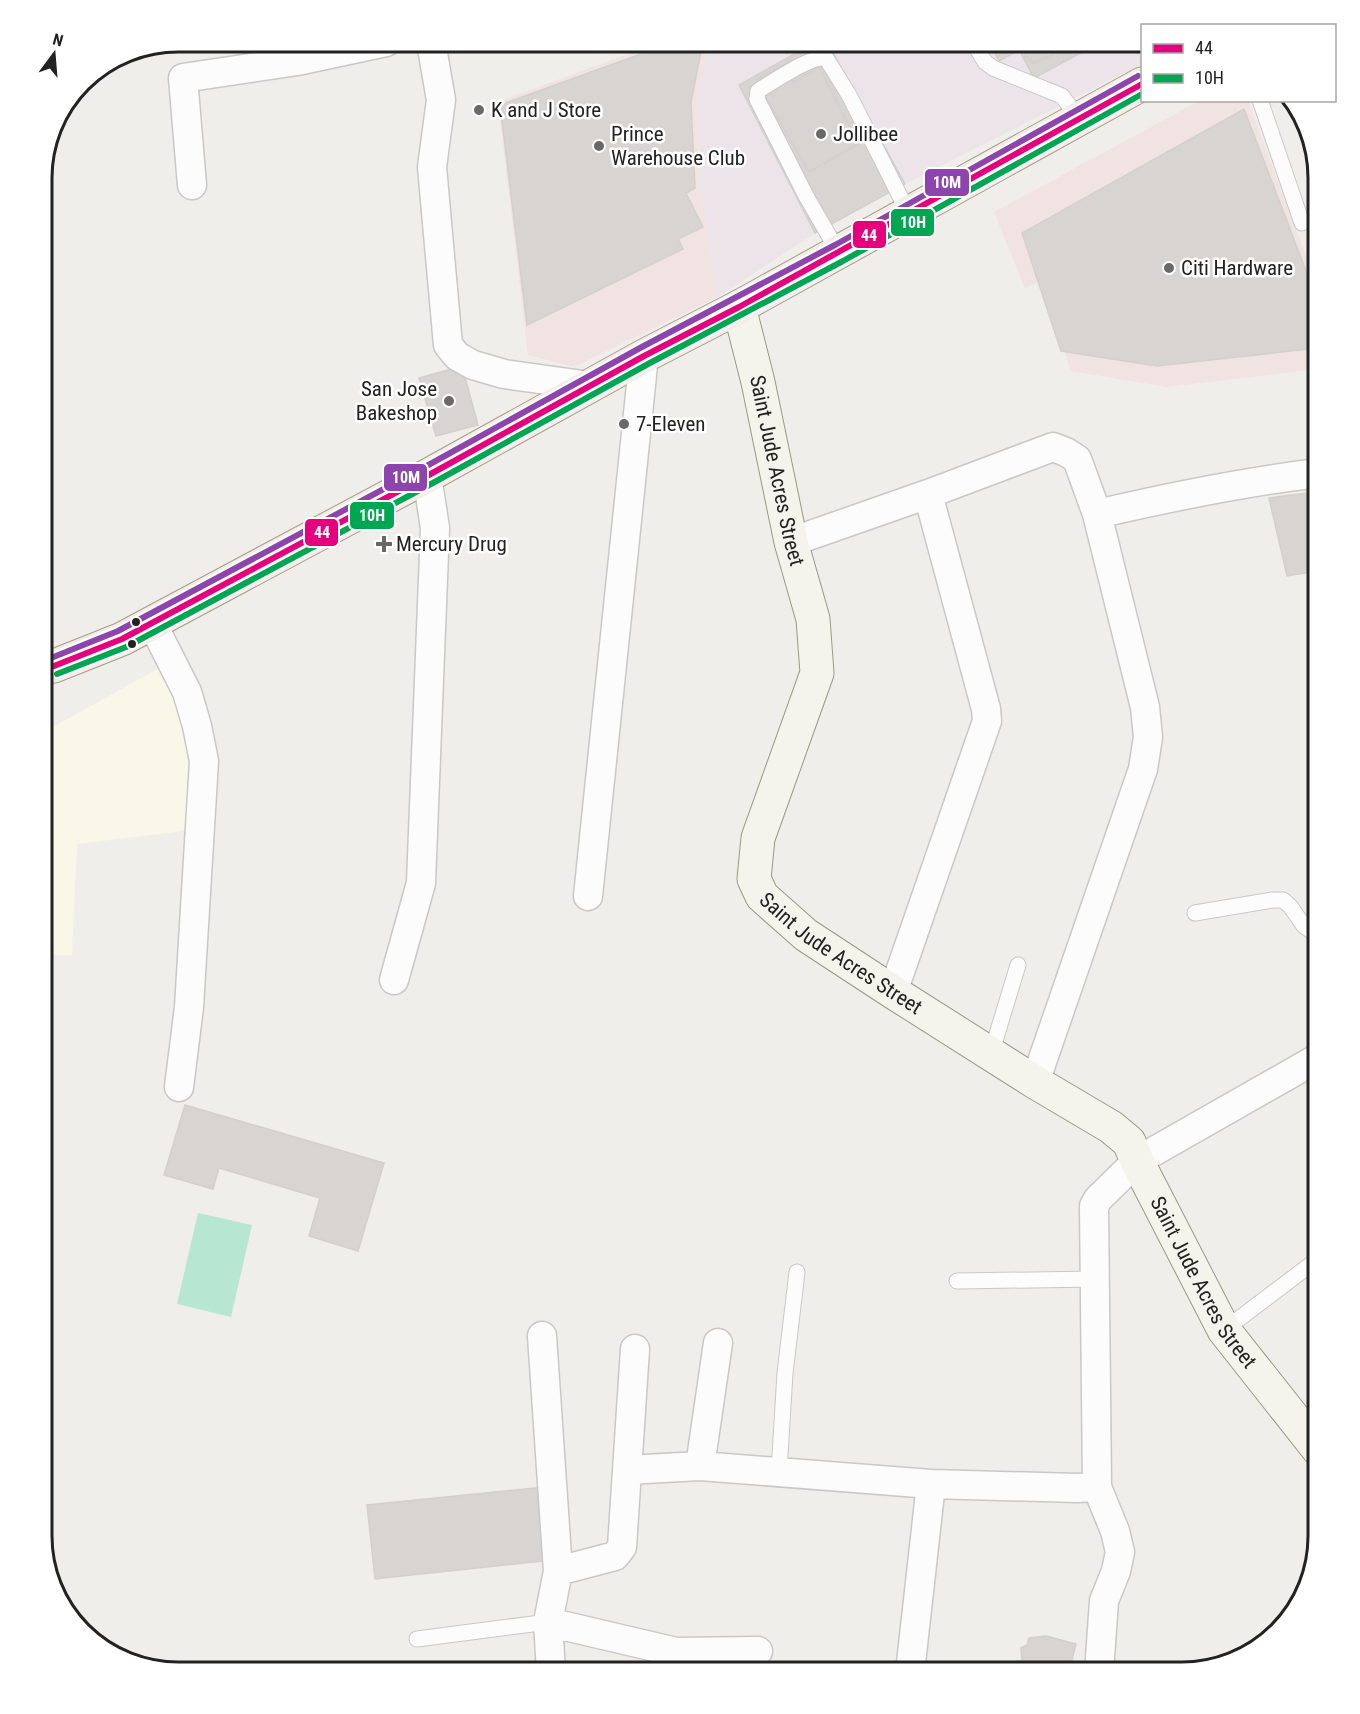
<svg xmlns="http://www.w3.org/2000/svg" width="1360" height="1714" font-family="'Roboto Condensed',sans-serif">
<rect width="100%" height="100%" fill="#f0eeeb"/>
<path fill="#f1e3e1" d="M660,42H712L698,93L700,184L718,297L574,367L528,355L498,102Z
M1199,101H1248L1318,288V369L1167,387L1071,371L1041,281L1025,289L994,212Z"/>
<path fill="#ede4e9" d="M712,42H816L740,85L815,233L718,297L700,184L698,93Z
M827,42H1142V64L905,184Z"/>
<path fill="#f8f7e8" d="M163,666L195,753L192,830L77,844L72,955H42V733Z"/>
<path fill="#b7e6d2" d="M198,1213L252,1225L231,1317L177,1304Z"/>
<path fill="#d7d4d2" stroke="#d3d0cc" stroke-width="1.5" d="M674,42H703L691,102L695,188L686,193L703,227L678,239L683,249L527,325L500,105Z
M816,42H827L905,184L815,233L739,85Z
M989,42H1101L1034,78L1019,50L999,61Z
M1017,42H1082L1033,63Z
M783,65L793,82L819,67L858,144L809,172L756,80Z
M1244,109L1318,302V348L1157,366L1061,351L1022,233Z
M462,366L478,425L436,436L419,378Z
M1314,492L1318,509V571L1287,576L1269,498Z
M185,1105L384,1163L358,1251L309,1236L320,1198L219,1168L213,1189L164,1175Z
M544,1487L552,1560L375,1579L367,1505Z
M1046,1636L1076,1644L1069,1672H1053L1045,1670L1019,1672L1017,1661H1022L1021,1648L1027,1645L1029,1638Z"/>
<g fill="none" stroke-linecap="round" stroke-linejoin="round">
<defs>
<path id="lane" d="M973,42L985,62L993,68L1062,96L1079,119
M1260,100L1302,223
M839,253L806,196L757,99L758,91C772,82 812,55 826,58L849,95L909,214
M1195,913L1273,900H1283L1290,906L1304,926L1318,936
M991,1054L1018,965
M957,1281L1095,1279
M1224,1330L1318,1259
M779,1471L785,1373L797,1272
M417,1639L548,1622"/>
<path id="street" d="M431,42L441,100L432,167L448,345L457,356L473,365L504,374L590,386
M192,185L183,78L297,61L386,42
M1097,514C1170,497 1244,482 1318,473
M791,542L928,494L1053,447L1066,452L1077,459L1097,514L1145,707L1148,737L1143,769L1035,1082
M152,623L187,692L197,726L204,761L189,1007L179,1087
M588,896L644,356
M394,980L421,883L435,528L427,476
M893,992L987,721L986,709L928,494
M542,1336L558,1571L548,1622L551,1672
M700,1466L718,1343
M627,1470L700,1466L931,1484L1077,1488L1097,1487
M558,1571L615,1556L622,1547L635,1349
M548,1622L676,1652L758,1651
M910,1672L931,1484
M1099,1672L1104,1601L1116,1571L1120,1552L1115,1531L1097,1487L1094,1206L1098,1199L1137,1161L1318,1058"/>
<g id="secondary">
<path id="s1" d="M739,307L758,382L791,542L813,619L817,673L758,838L754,879L762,896L806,935L893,992L1035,1082L1111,1127L1129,1142L1137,1161L1224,1330L1318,1449"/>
</g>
<path id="primary" d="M42,668L54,666L122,639L427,476L644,356L739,307L1142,84"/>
</defs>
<use href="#lane" stroke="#c9c8c7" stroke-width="17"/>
<use href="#street" stroke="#c9c8c7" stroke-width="31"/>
<use href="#secondary" stroke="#999a82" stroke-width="35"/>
<use href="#primary" stroke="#a79c86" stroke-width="35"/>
<use href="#lane" stroke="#fdfcfc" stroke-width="15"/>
<use href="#street" stroke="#fdfcfc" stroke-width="28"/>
<use href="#secondary" stroke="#f4f4ed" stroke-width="33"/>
<use href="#primary" stroke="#f3ede7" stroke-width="33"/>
<defs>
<path id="bus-1" d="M42,668L54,666L122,639L427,476L644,356L739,307L1142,84"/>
<path id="bus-2" d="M57,674L126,647L431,484L648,364L843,261L1142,94"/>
<path id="bus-3" d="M51,658L118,631L423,468L640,348L835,245L1138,76"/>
</defs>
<use href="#bus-1" stroke="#fff" stroke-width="10"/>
<use href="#bus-2" stroke="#fff" stroke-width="10"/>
<use href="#bus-3" stroke="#fff" stroke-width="10"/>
<use href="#bus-1" stroke="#e5007d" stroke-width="6"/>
<use href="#bus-2" stroke="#00a651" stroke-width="6"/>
<use href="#bus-3" stroke="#8e44ad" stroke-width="6"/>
</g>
<g fill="#6a6968" stroke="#fff" stroke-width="2">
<circle cx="479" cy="110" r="6"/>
<circle cx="821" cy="134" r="6"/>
<circle cx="599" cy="146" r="6"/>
<circle cx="1169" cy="268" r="6"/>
<circle cx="449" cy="401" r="6"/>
<circle cx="624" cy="424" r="6"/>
<path d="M381 535h6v6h6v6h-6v6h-6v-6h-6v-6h6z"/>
</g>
<g fill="#222" stroke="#fff" stroke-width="2">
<circle cx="136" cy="622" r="5"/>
<circle cx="132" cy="644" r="5"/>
</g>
<g text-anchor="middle" stroke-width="5" stroke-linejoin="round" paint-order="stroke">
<g font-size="21" fill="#222" stroke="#fff" text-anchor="start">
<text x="491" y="117">K and J Store</text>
<text x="611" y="141">Prince<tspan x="611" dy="24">Warehouse Club</tspan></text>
<text x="833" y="141">Jollibee</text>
<text x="1181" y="275">Citi Hardware</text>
<text x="437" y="396" text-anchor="end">San Jose<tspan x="437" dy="24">Bakeshop</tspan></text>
<text x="636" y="431">7-Eleven</text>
<text x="396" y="551">Mercury Drug</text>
</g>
<g font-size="21" fill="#222" stroke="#fff">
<text dy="7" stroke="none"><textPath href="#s1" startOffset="168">Saint Jude Acres Street</textPath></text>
<text dy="7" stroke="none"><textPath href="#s1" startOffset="708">Saint Jude Acres Street</textPath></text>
<text dy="7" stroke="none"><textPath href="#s1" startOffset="1212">Saint Jude Acres Street</textPath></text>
</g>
</g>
<path d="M0 0H1360V1714H0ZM178 52H1182A126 126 0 0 1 1308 178V1536A126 126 0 0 1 1182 1662H178A126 126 0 0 1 52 1536V178A126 126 0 0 1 178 52Z" fill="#fff" fill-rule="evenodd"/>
<path fill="none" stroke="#222" stroke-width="3" d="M178 52H1182A126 126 0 0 1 1308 178V1536A126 126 0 0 1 1182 1662H178A126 126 0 0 1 52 1536V178A126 126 0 0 1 178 52Z"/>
<g stroke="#fff" stroke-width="2">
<rect x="924" y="168" width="46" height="29" rx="6" fill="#8e44ad"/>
<rect x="890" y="208" width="45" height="29" rx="6" fill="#00a651"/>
<rect x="852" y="220" width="35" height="29" rx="6" fill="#e5007d"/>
<rect x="383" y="463" width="45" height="29" rx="6" fill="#8e44ad"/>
<rect x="349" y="501" width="46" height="29" rx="6" fill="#00a651"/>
<rect x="304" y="518" width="35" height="29" rx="6" fill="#e5007d"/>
</g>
<g font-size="16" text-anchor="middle" font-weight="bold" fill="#fff">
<text x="947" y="188">10M</text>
<text x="913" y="228">10H</text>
<text x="869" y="241">44</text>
<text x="406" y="483">10M</text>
<text x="372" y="521">10H</text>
<text x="322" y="538">44</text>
</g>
<rect x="1141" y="24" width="195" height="78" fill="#ffffff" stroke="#a7a7a7" stroke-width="1.5"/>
<rect x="1153" y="44" width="30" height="9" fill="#e5007d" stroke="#a7a7a7" stroke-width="1.5"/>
<text x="1195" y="54" font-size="18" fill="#222222">44</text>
<rect x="1153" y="74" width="30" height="9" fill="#00a651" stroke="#a7a7a7" stroke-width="1.5"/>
<text x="1195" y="84" font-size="18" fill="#222222">10H</text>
<g transform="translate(54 54) rotate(16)" stroke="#ffffff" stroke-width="4.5" paint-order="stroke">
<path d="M0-4.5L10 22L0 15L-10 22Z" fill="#222222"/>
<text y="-9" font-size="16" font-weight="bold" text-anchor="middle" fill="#222222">N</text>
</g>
</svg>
